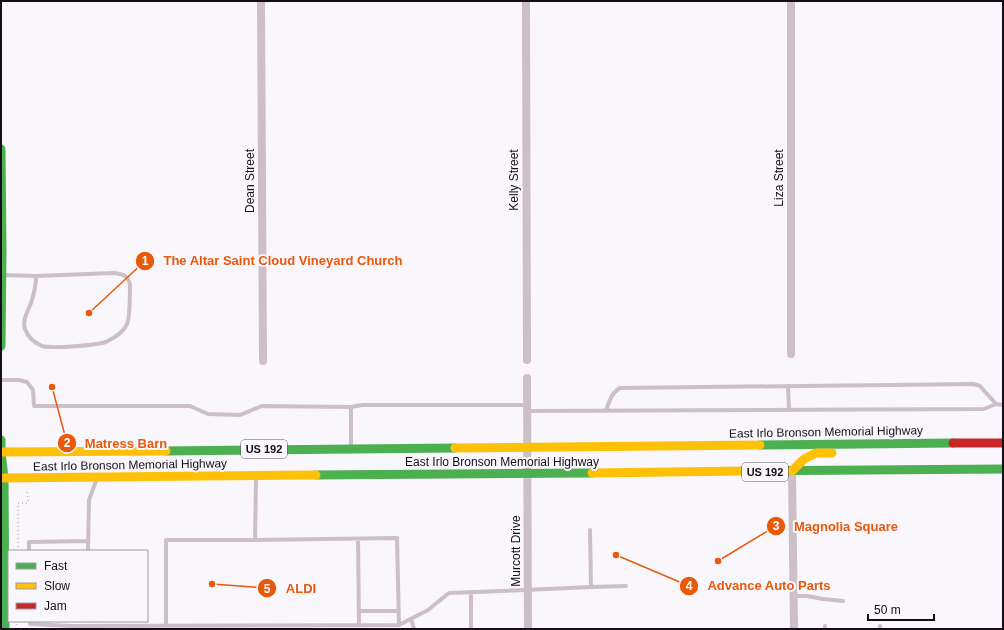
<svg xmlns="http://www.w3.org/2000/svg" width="1004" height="630" font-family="Arial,sans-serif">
<rect width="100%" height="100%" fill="#f9f7fb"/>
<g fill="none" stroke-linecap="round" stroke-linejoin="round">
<path stroke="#beb7bd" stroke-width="1.5" stroke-dasharray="1 3" stroke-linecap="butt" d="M18,551V503H28L27,490
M16,629L17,621"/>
<path stroke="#ccbfc7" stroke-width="4" d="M2,275L36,276L114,273C123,274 127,275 130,284C130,292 130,318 127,324C124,332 114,338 106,342C97,345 51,349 42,346C35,343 28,337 25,329C22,320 28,311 31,303C34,294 36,285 36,276
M1,380H19L27,382L33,390L34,406H190L208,414L240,415L262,406L351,407L362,405H527
M788,386L789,410
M351,407V447
M527,411L984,409L996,404L1003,405
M606,411C609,402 611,393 620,388L973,384L980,386L996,404
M358,539L359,625
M255,540L397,538L399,625
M29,551V542L88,541
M88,551L89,500L96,481
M591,587L626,586
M471,592V629
M794,596H807L823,599L843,601
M359,611H398
M411,619L414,629
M30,624L70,626L399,625L428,610L449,593L503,591L591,587L590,530
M166,625V540H255L256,478
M825,626V629
M880,626V629"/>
<path stroke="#ccbfc7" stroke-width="8" d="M261,1L263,361
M526,1L527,360
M791,1V354
M527,378L528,629
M792,471L794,629"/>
<path stroke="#4caf50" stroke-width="9" d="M1,149L2,250L1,346
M1,440V452L4,478L5,629
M760,445L953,443
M166,451L455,448
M744,471L1003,469
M316,475L592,473"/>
<path stroke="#ffc107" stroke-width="9" d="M455,448L760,445
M1,452L166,451
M792,471L804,459L816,453H832
M592,473L744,471
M1,478L316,475"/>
<path stroke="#c62828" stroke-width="9" d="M953,443H1003"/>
</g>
<g text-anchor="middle" stroke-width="4" stroke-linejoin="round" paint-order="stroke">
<g fill="#f9f6fc" stroke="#59545d" stroke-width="1">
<rect x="241" y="440" width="46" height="18" rx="3"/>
<rect x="742" y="463" width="46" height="18" rx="3"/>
</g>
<g font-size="11" font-weight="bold" fill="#150e19">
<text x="264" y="453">US 192</text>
<text x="765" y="476">US 192</text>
</g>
<g font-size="12" fill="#150e19" stroke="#f9f6fc">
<text transform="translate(779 178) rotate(-90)" y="4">Liza Street</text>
<text transform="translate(514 180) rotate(-90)" y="4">Kelly Street</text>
<text transform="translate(250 181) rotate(-90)" y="4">Dean Street</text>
<text transform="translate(826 432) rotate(-1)" y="4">East Irlo Bronson Memorial Highway</text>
<text x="502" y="466">East Irlo Bronson Memorial Highway</text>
<text transform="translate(130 465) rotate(-1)" y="4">East Irlo Bronson Memorial Highway</text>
<text transform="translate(516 551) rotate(-90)" y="4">Murcott Drive</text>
</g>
</g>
<path fill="none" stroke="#e8590c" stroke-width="1.5" d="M89 313L145 261M52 387L67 443M718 561L776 526M616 555L689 586M212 584L267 588"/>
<g fill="#e8590c" stroke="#f9f6fc" stroke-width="1.5">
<circle cx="89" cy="313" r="4"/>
<circle cx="52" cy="387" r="4"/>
<circle cx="718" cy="561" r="4"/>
<circle cx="616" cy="555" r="4"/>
<circle cx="212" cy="584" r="4"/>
<circle cx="145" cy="261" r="10"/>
<circle cx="67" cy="443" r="10"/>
<circle cx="776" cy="526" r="10"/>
<circle cx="689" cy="586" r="10"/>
<circle cx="267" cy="588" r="10"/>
</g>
<g font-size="12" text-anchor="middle" font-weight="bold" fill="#fff">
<text x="145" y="265">1</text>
<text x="67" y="447">2</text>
<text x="776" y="530">3</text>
<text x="689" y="590">4</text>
<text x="267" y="593">5</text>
</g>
<g font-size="13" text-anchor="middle" font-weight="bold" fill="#e8590c" stroke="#f9f6fc" stroke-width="4" stroke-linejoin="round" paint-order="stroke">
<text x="283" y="265">The Altar Saint Cloud Vineyard Church</text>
<text x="126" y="448">Matress Barn</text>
<text x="846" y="531">Magnolia Square</text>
<text x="769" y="590">Advance Auto Parts</text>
<text x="301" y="593">ALDI</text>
</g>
<rect width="1004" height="630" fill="none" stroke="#150e19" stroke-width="4"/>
<rect x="8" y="550" width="140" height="72" fill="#f9f6fc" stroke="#9e99a1"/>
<rect x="16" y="563" width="20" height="6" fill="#4caf50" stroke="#9e99a1"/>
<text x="44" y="570" font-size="12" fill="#150e19">Fast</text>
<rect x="16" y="583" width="20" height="6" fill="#ffc107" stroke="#9e99a1"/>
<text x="44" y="590" font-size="12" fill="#150e19">Slow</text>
<rect x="16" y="603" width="20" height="6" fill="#c62828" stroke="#9e99a1"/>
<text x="44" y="610" font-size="12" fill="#150e19">Jam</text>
<path d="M868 614v6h66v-6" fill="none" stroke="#150e19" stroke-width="2"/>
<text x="874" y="614" font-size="12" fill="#150e19" stroke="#f9f6fc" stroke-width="3" paint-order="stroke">50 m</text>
</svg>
